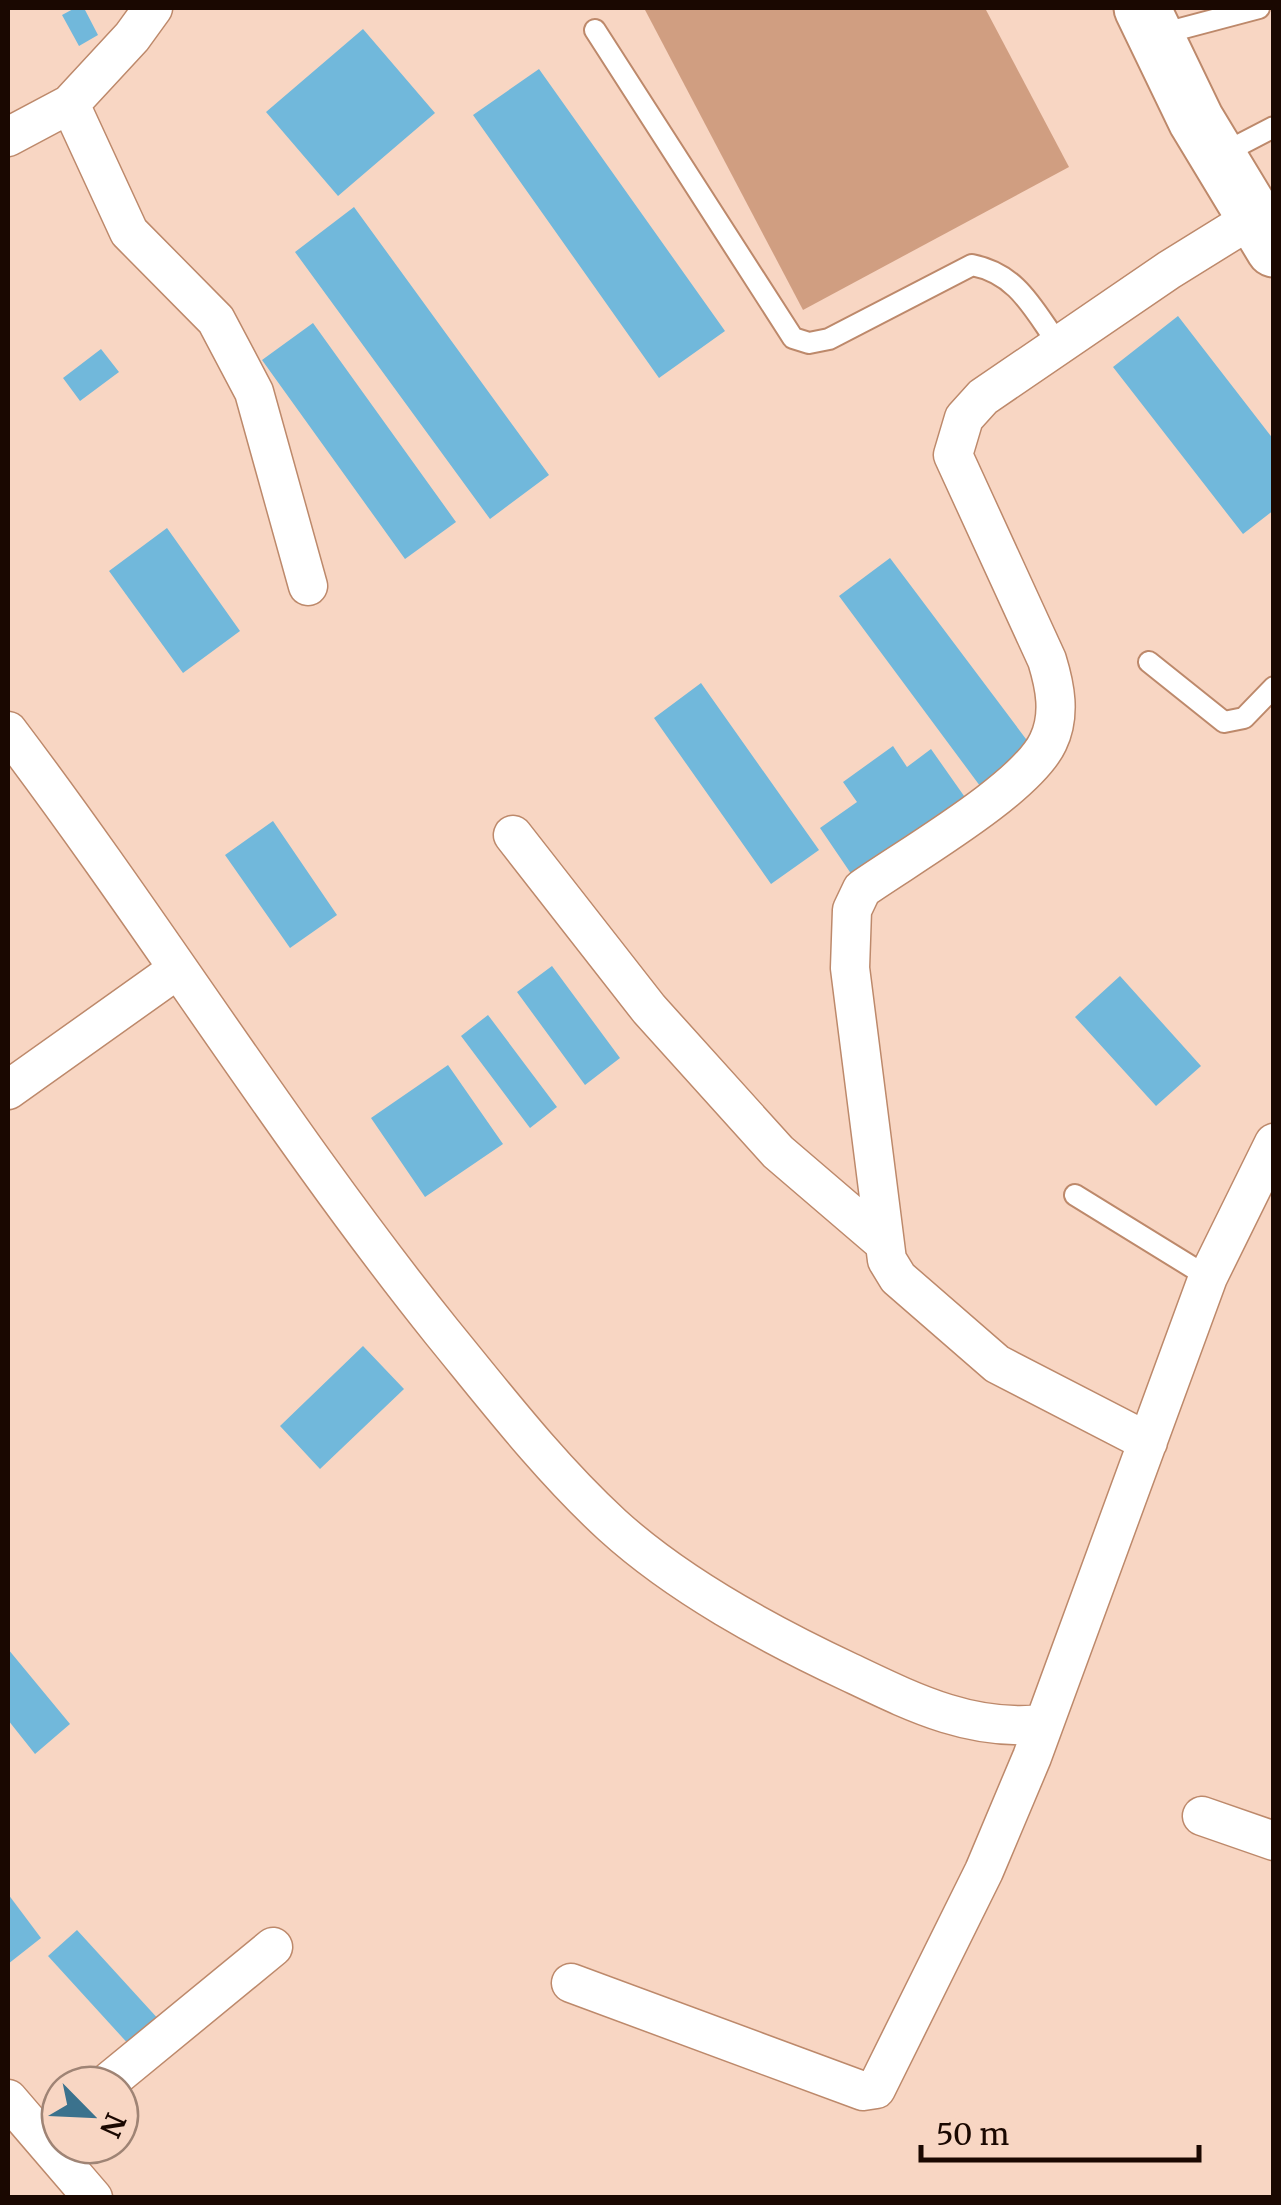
<svg xmlns="http://www.w3.org/2000/svg" width="1281" height="2205" font-family="Merriweather,serif">
<rect width="100%" height="100%" fill="#f8d6c3"/>
<path fill="#d09e81" d="M644,8H985L1069,167L803,310Z"/>
<path fill="#71b8db" d="M75,8H84L98,35L79,46L62,15Z
M363,29L435,113L338,196L266,112Z
M539,69L725,331L659,378L473,115Z
M354,207L549,475L490,519L295,252Z
M1178,316L1274,440V510L1243,534L1113,367Z
M313,323L456,522L405,559L262,360Z
M101,349L119,372L80,401L63,378Z
M167,528L240,631L183,673L109,571Z
M890,558L1035,751L983,790L839,596Z
M701,683L819,850L771,884L654,718Z
M893,746L907,767L931,749L969,803L856,881L820,828L857,802L843,782Z
M273,821L337,915L290,948L225,855Z
M552,966L620,1058L585,1085L517,992Z
M1120,976L1201,1066L1156,1106L1075,1017Z
M488,1015L557,1107L530,1128L461,1036Z
M448,1065L503,1144L425,1197L371,1118Z
M363,1346L404,1389L320,1469L280,1426Z
M8,1649L70,1724L35,1754L8,1720Z
M8,1894L41,1938L8,1964Z
M77,1930L161,2022L132,2048L48,1956Z"/>
<g fill="none" stroke-linecap="round" stroke-linejoin="round">
<defs>
<path id="service" d="M595,30L793,338L809,343L829,339L972,265C1018,274 1033,309 1059,345
M1157,35L1259,8
M1218,156L1274,127
M1149,662L1224,722L1244,718L1274,687
M1075,1195L1208,1277"/>
<path id="minor" d="M70,104L129,232L216,320L254,392L308,586
M8,137L70,104L132,37L153,8
M8,731C157,928 287,1139 442,1332C496,1398 549,1467 612,1525C679,1586 768,1634 849,1672C912,1702 971,1732 1043,1724
M513,835L649,1009L778,1152L883,1242
M8,1090L178,969
M1148,1442L997,1364L898,1278L887,1260L850,968L852,910L862,889C909,856 1026,789 1048,742C1061,715 1055,686 1047,660L953,455L964,418L983,397L1169,270L1253,218
M1202,1816L1274,1841
M571,1983L863,2091L876,2089L984,1871L1032,1757L1208,1277L1274,1143
M105,2085L273,1947
M8,2099L93,2198"/>
<path id="primary" d="M1142,8L1196,120L1274,249"/>
</defs>
<use href="#service" stroke="#bd896b" stroke-width="24"/>
<use href="#minor" stroke="#bd896b" stroke-width="41"/>
<use href="#primary" stroke="#bd896b" stroke-width="59"/>
<use href="#service" stroke="#fff" stroke-width="20"/>
<use href="#minor" stroke="#fff" stroke-width="38"/>
<use href="#primary" stroke="#fff" stroke-width="55"/>
</g>
<rect width="1281" height="2205" fill="none" stroke="#1a0801" stroke-width="20"/>
<g transform="translate(90 2115) rotate(114)"><circle r="48" fill="#f8d6c3" stroke="#9f8475" stroke-width="2.5"/>
<path d="M0-8L18 38L0 25L-18 38Z" fill="#3b728d"/>
<text y="-15" font-size="28" font-weight="bold" text-anchor="middle" fill="#1a0801">N</text>
</g>
<path d="M921 2145v15h278v-15" fill="none" stroke="#1a0801" stroke-width="5"/>
<text x="936" y="2145" font-size="30" fill="#1a0801" stroke="#f8d6c3" stroke-width="8" paint-order="stroke">50 m</text>
</svg>
